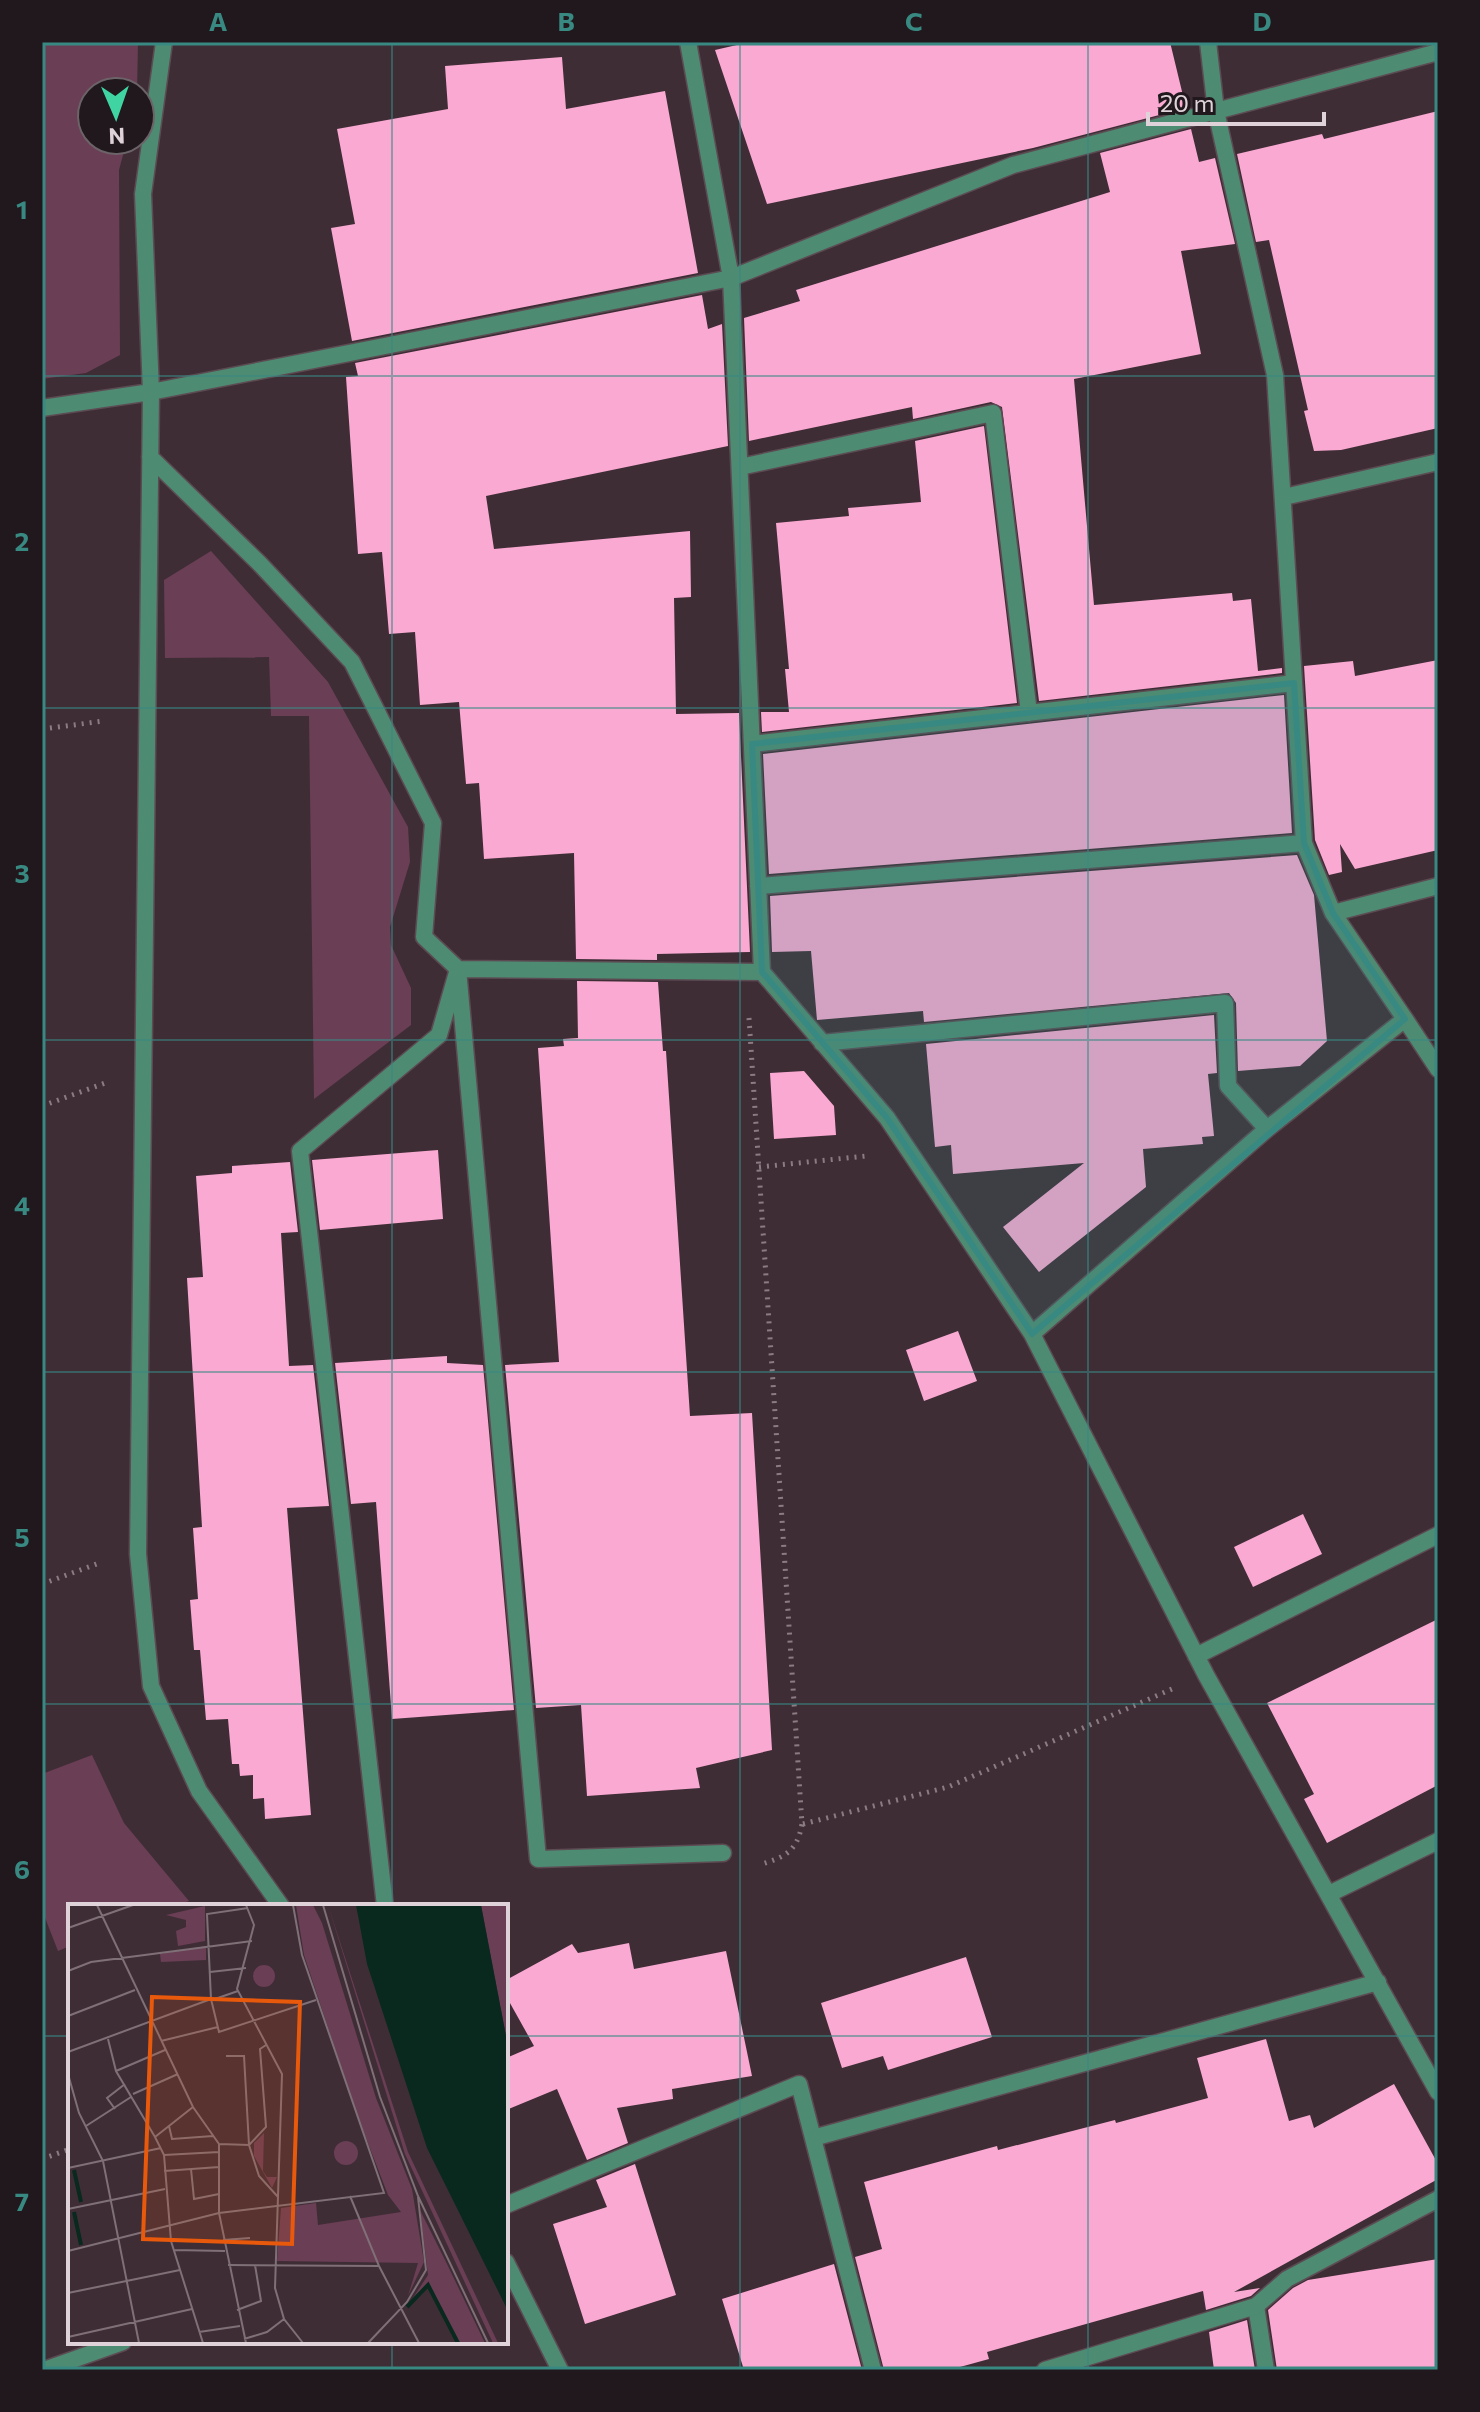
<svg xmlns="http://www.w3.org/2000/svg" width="1480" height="2412" font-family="Commissioner,sans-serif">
<rect width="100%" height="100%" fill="#3f2d36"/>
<path fill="#6a3e55" d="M42,42H138L137,92H92V140H127L119,170L120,355L86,373L42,379Z
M211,551L328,682L408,827L410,862L390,927L391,945L411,988V1025L314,1099L309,716H271L269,657L165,658L164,580Z
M92,1755L124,1823L189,1901L176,1906H70V1946L58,1951L42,1910V1774Z"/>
<path fill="#faa9d2" d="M750,42H1170L1186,108L1033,148L767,204L715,50Z
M562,57L566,109L665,91L698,273L352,341L331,228L355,224L337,129L448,109L445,66Z
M1438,111V428L1341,450L1314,451L1304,411L1308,410L1269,240L1256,242L1237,154L1322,134L1324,139Z
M1191,129L1199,162L1215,158L1235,244L1181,251L1201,354L1074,379L1094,605L1232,593L1233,601L1251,599L1258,671L1282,668V673L1039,701L1002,407L991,402L913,419L912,407L749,441L744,318L800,301L796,290L1110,192L1100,153Z
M702,295L708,329L722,324L728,446L486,496L494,549L690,531L691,597L674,598L676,714L739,713L750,952L657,954V960L576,959L574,853L484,859L479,783L466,784L459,702L420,705L415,632L389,634L382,552L358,554L346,377L358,376L355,363Z
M984,426L1017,703L762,732L761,712H789L785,669H789L776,523L849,516L848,508L921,502L915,441Z
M1438,660V850L1355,869L1340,844L1342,872L1329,875L1315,840L1304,666L1353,661L1355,676Z
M1284,695L1292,833L769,874L763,754Z
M1297,855L1314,895L1327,1041L1300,1066L1238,1071L1236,1003L1229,993L924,1022L923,1011L817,1020L811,951L772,952L770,896Z
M577,981L658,982L663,1051H666L690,1416L752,1413L772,1750L696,1768L700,1788L587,1796L581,1705L536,1708L505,1365L559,1362L538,1048L564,1046L563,1039L578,1038Z
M1214,1015L1217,1073L1208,1074L1214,1136L1202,1137L1203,1144L1143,1149L1146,1187L1039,1272L1003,1227L1084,1163L953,1174L951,1145L935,1147L926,1044Z
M804,1071L834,1106L836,1135L774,1139L770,1073Z
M438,1150L443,1219L320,1230L312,1160Z
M290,1162L298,1232L281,1233L289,1366L313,1365L329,1506L287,1508L311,1815L265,1819L264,1798L253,1799V1775L240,1776L239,1764H232L228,1719L206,1720L200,1650H194L190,1600L198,1599L193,1528L202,1527L187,1278L203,1277L196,1176L232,1173V1166Z
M958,1331L977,1381L924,1401L906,1350Z
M447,1356V1363L483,1365L514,1710L392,1719L376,1502L351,1504L335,1363Z
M1303,1514L1322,1554L1253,1587L1234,1547Z
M1438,1619V1785L1327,1843L1304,1799L1314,1794L1267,1703Z
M629,1943L634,1969L726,1951L752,2076L672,2089L673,2099L617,2108L628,2143L587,2160L557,2089L506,2110V2058L534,2046L506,1996V1980L572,1944L578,1953Z
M966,1957L992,2037L888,2070L883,2056L842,2068L821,2003Z
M1266,2039L1289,2121L1310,2115L1314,2128L1394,2084L1438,2164V2179L1234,2292L1260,2288L1251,2296L1206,2310L1203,2291L987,2352L989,2359L949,2370H884L855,2257L882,2249L864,2182L997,2146L998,2150L1115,2120L1116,2123L1208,2098L1197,2058Z
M635,2164L676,2295L585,2324L553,2224L607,2207L596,2180Z
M1438,2259V2370H1277L1268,2310L1293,2288L1308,2280Z
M834,2264L862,2370H744L722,2299Z
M1247,2320L1255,2370H1214L1209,2332Z"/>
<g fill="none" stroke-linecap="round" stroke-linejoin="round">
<defs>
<path id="lane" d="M1256,2306L1266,2370"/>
<path id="street" d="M164,42L143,194L151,392L138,1554L151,1686L199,1791L281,1906
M688,42L731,278L762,972L887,1118L1032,1334L1206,1675L1438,2092
M42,408L151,392L731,278L1013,165L1438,52
M150,457L259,563L352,662L433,823L424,937L458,969L439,1035L300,1151L385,1906
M740,467L993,413L1029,713
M1284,497L1438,462
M752,744L1294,683
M758,886L1304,843
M1333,913L1438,886
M1405,1019L1438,1069
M822,1043L1225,1003L1228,1086L1267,1129
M1032,1334L1267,1129L1405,1019L1333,913L1304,843L1275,375L1216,111L1208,42
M1196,1656L1438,1535
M723,1853L538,1859L458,969L762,972
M1329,1894L1438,1841
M813,2138L1378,1982
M506,2205L799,2084L873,2370
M506,2262L560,2370
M44,2370L123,2342
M1045,2370L1256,2306L1287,2279L1438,2199"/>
</defs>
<use href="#lane" stroke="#5c4b53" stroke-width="19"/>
<use href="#street" stroke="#5c4b53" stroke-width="19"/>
<path stroke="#8b7c83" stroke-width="5" stroke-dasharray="2 6" stroke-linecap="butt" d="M42,729L104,721
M749,1018L802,1824C797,1852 785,1857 759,1865
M42,1106L105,1083
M759,1167L866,1156
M42,1584L102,1562
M803,1824L948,1787L1172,1689
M42,2159L70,2149"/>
<use href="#lane" stroke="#4d8b72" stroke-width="16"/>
<use href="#street" stroke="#4d8b72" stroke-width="16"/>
</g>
<path fill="#398983" fill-opacity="0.2" stroke="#398983" stroke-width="6" stroke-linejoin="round" d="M1294,683L1304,843L1333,913L1405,1019L1032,1334L887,1118L762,972L752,744Z"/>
<path fill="none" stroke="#398983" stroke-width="2" stroke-opacity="0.55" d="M392,42V1906M740,42V2370M1088,42V2370M42,376H1438M42,708H1438M42,1040H1438M42,1372H1438M42,1704H1438M42,2036H70M506,2036H1438M392,2342V2370"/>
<g transform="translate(68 1904)">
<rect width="440" height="440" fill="#3f2d36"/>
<path d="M228,1H245L254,19L308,194L344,285L356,358L340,392L350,359L209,357L213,304L248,299L250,321L333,308L320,291L288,208L236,51ZM260,1L340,248L430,439H425L337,250ZM413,1H440V142L433,107ZM137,2V37L110,42L108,27L118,23V16L98,11ZM138,42V56L93,58L92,50ZM185 72a11 11 0 1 1 22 0a11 11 0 1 1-22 0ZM196,229L195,267L199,273H209L204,284L186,252V239ZM266 249a12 12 0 1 1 24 0a12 12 0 1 1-24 0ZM352,306L379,360L417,439H390L360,382L339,403L360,371Z" fill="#6a3e55"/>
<path d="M288,1H413L440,142V407L359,244L299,60Z" fill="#09291e"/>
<path fill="none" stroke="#09291e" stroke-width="4" d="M6,266L13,298M6,308L13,341M339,403L360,381L390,439"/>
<path fill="none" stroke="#7f6f77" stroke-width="2" d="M29,1L125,203L151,240V309L178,439M178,1L186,21L169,85L214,170L207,384L216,415L235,439M255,1L312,193L350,292L420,439M180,4L139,10L143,95L151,128L248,96M0,24L65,1M0,67L23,58L184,37M142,68L178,64M144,96L170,87M0,112L67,86M40,135L48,167L87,233M93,137L150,123M198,141L192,145L198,223L181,241L191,272L210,293M0,148L143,95M48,167L97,146M0,170L11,209L35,257L71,439M65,190L110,170M125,203L87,233L96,251L103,337L135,439M47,205L39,194L57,180M18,222L63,193M101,222L104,235L145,232M151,240L181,241L176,152H158M96,251L151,248M0,264L93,244M123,265L126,295L151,290M96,267L151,263M282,292L311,362L351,439M0,305L97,285M155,336L182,334M106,346L157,347M0,347L151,309L316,289L234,51L225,1M160,361L311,362M0,389L112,366M169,406L193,397L187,361M131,428L172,422M0,433L124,405M176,435L199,428L216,415M300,439L339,398L358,366L350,293"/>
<path fill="#e8590c" fill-opacity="0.15" stroke="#e8590c" stroke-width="4" d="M84,93L232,98L224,340L75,335Z"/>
<rect width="440" height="440" fill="none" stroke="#dfd3d9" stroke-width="4"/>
</g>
<rect width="1480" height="2412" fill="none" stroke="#20181c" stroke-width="88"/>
<g transform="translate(116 116) rotate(178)"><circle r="38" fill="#20181c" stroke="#6c6368" stroke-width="2"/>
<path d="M0-6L14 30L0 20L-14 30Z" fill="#3fd4a2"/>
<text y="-12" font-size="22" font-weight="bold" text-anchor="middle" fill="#dfd3d9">N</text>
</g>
<path d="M1148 112v12h176v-12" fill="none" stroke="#dfd3d9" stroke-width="4"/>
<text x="1160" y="112" font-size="24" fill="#dfd3d9" stroke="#20181c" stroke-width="6" paint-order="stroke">20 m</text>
<rect x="44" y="44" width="1392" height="2324" fill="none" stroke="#398983" stroke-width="3"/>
<g font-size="26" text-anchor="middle" font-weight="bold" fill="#398983">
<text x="218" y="31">A</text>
<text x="566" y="31">B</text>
<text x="914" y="31">C</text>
<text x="1262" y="31">D</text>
<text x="22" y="219">1</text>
<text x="22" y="551">2</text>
<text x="22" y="883">3</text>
<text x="22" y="1215">4</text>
<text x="22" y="1547">5</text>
<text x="22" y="1879">6</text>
<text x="22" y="2211">7</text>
</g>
</svg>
